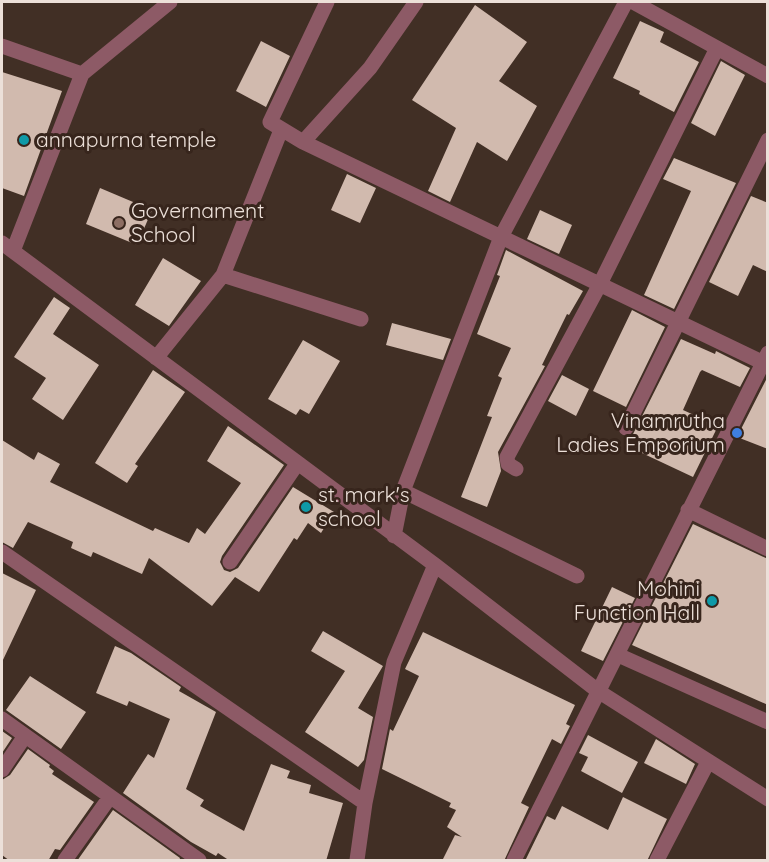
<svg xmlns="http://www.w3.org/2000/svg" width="769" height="862" font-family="Quicksand,sans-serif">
<rect width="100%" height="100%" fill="#412f25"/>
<path fill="#d1baae" d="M475,5L527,42L499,81L537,106L507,161L477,142L450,202L428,191L456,128L412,100Z
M640,21L664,32L660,42L699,62L674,112L639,94L640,91L613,78Z
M261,41L290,56L266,107L236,91Z
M721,61L745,75L715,136L691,123Z
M2,72L62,91L24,196L2,188Z
M674,158L736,183L674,309L644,295L691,191L663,179Z
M347,174L376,188L360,223L331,210Z
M100,188L152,210L137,245L86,224Z
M751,196L768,203V272L753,265L738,296L709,282Z
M540,210L572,225L559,254L527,239Z
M506,250L583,291L569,315L567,314L542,365L545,366L498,452L501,471L487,507L461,497L492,417L487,416L502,378L498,376L511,348L477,334L500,276L497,275Z
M163,258L201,281L169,326L135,305Z
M54,297L70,308L53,334L99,365L63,420L32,399L46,378L14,357Z
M632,310L665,327L626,407L593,391Z
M392,323L451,339L443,360L386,345Z
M681,339L715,354L716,351L750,368L740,387L702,370L700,372L683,410L718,426L693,477L627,446Z
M303,340L340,361L309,414L300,409L296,415L268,399Z
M153,370L185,392L135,464L138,466L127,483L95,463Z
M562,375L589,389L576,416L548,401Z
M768,376V449L737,437Z
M228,426L284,465L222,556L220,562L224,570L230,572L238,568L293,487L334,512L321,533L308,523L297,540L294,538L259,592L235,577L212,606L149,558L142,574L93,552L91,557L71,548L73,542L28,522L13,548L2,542V440L34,460L38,452L60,464L50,482L153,531L155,528L189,543L197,528L205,534L241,483L207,461Z
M693,524L768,559V705L632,645Z
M2,573L36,590L2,662Z
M612,587L635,598L603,661L581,651Z
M323,631L383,666L358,708L373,717L364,760L358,767L305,732L345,671L311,651Z
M423,632L575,705L566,724L570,726L561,744L552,739L521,803L529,807L504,861H442L455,835L462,837L447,827L456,810L449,807L451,803L382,769L390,729L393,731L419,676L405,669Z
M115,646L131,653L181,687L179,691L216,712L186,789L204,800L200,806L244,831L271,764L290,771L287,778L311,785L309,793L343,803L326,861H230L218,853L216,856L191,842L123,793L148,754L154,758L170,719L129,701L127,706L96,693Z
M30,676L86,712L61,749L6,710Z
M2,731L12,738L2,753Z
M588,735L638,762L622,793L581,771L588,757L579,753Z
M656,739L695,764L686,784L644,763Z
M28,749L50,765L49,767L54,771L52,774L94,802L60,850L55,849L48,861H10L2,855V780L10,775Z
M623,797L667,819L647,861H525L547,816L555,820L562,806L608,830Z
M113,810L180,858L179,861H77Z"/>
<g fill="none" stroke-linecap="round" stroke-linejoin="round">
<path stroke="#8d5a66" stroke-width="15" d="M327,2L270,122L303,142L370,68L416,2
M633,2L768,76
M2,46L82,74
M303,142L768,365
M2,243L435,565L598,691L768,799
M13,251L82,74L170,2
M223,275L361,319
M156,358L223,275L281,130
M626,428L768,140
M516,469L508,464L507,457L600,284L717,48
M403,491L577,576
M688,510L768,549
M394,536L403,491L501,237L626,2
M2,552L365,803
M230,562L297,464
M618,655L768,722
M2,719L199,860
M2,770L25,736
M65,860L110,797
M357,860L365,803L394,662L435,565
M514,860L768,353
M657,860L708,762"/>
</g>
<g fill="#0f9aa8" stroke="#37251c" stroke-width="2">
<circle cx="24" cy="140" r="6"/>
<circle cx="306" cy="507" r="6"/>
<circle cx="712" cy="601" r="6"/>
</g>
<circle fill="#8d6e63" stroke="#37251c" stroke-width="2" cx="119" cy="223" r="6"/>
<circle fill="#3f7fe0" stroke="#37251c" stroke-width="2" cx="737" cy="433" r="6"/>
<g text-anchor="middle" stroke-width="6" stroke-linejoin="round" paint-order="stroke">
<g font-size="21" fill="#ece0d9" stroke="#37251c" text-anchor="start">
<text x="36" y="147">annapurna temple</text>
<text x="131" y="218">Governament<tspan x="131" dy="24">School</tspan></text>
<text x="725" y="428" text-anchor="end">Vinamrutha<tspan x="725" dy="24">Ladies Emporium</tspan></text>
<text x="318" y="502">st. mark's<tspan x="318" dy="24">school</tspan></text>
<text x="700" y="596" text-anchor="end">Mohini<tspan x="700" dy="24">Function Hall</tspan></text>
</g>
</g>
<rect width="769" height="862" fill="none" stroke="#ece0d9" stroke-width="6"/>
</svg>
